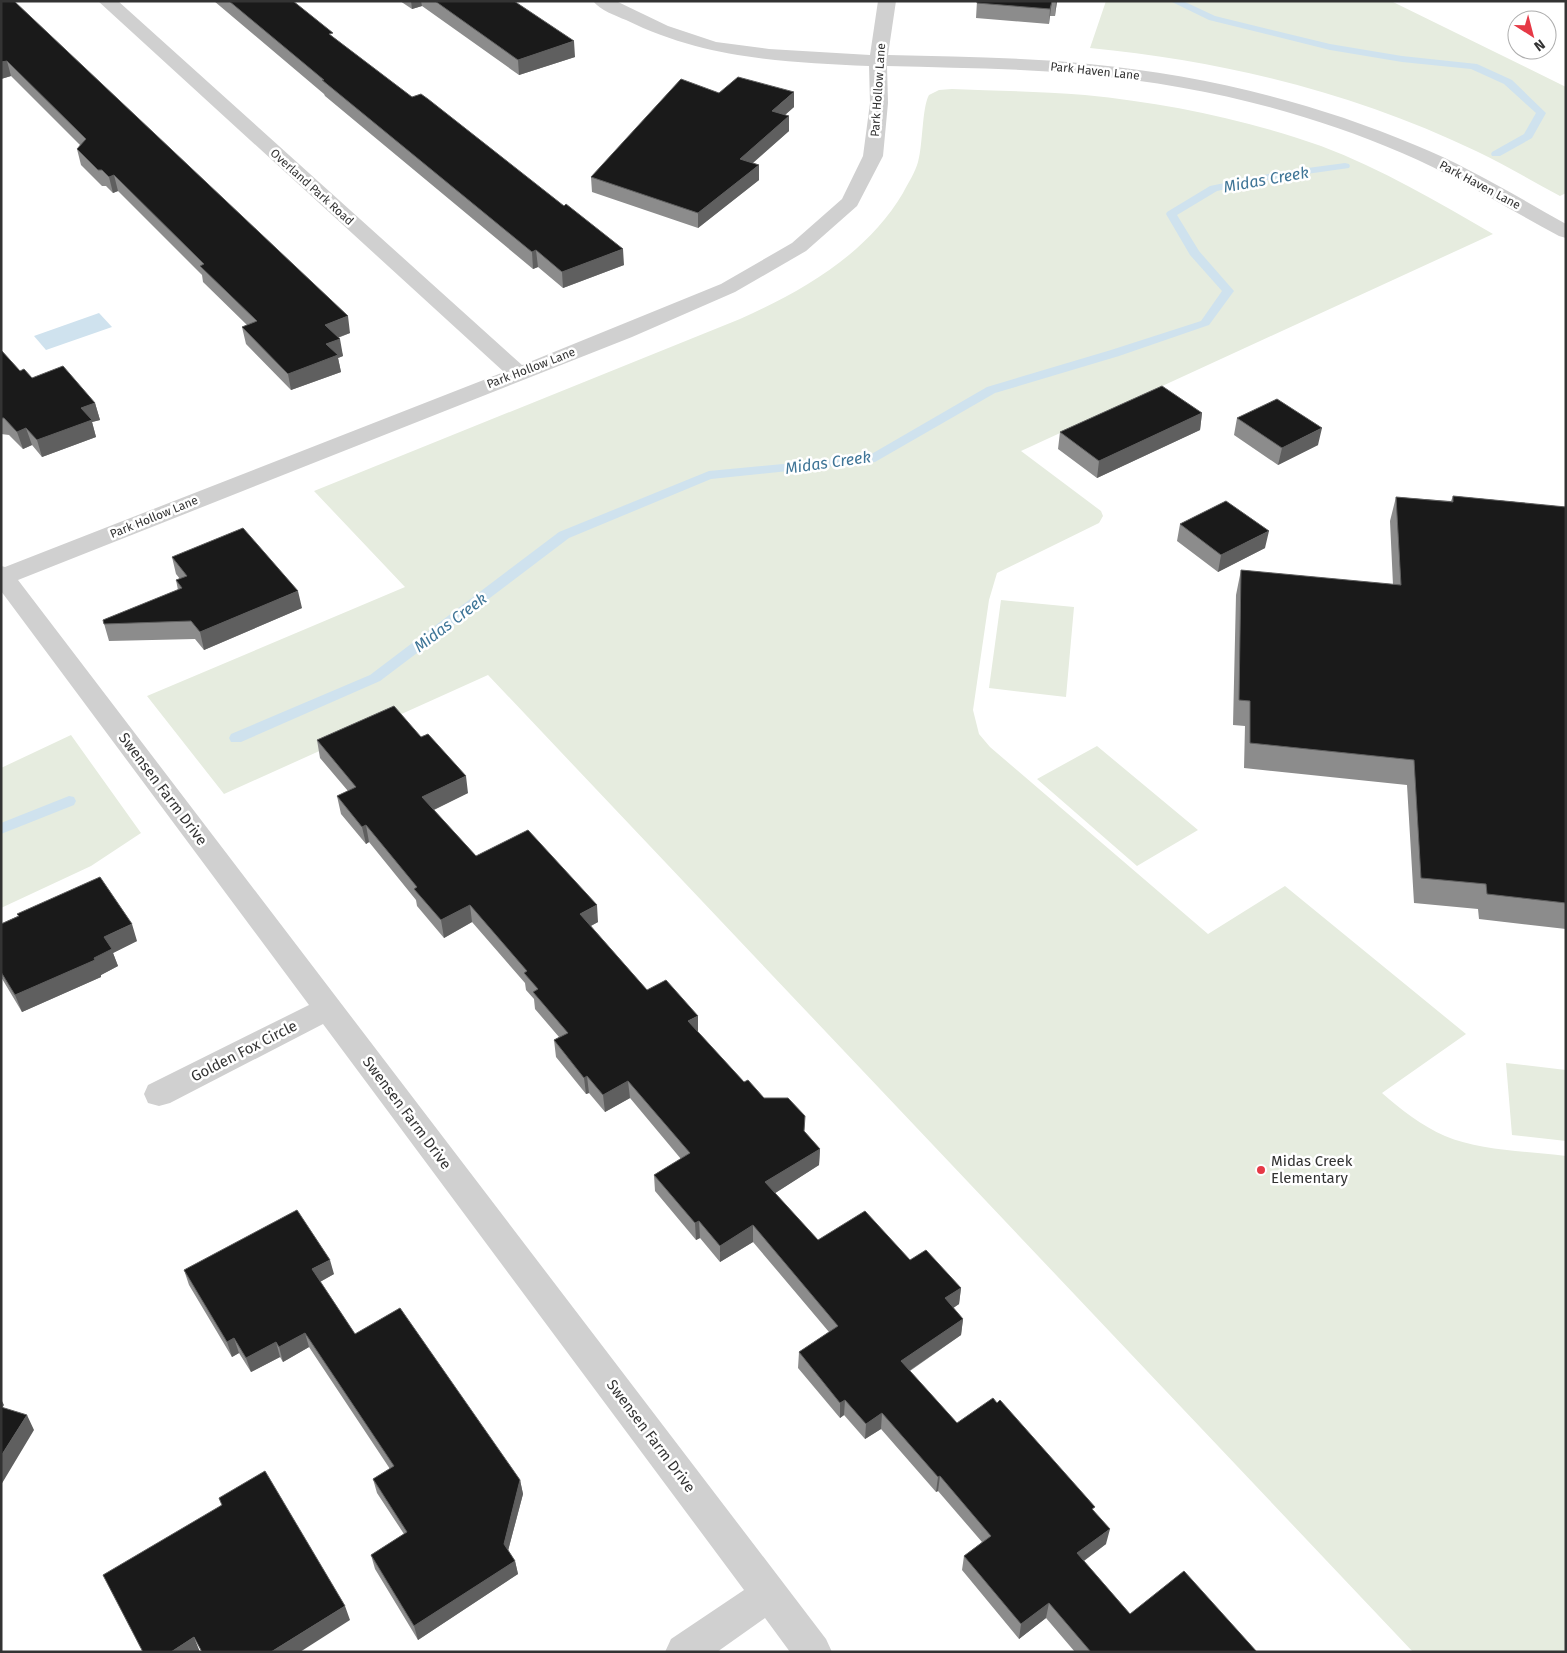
<svg xmlns="http://www.w3.org/2000/svg" width="1567" height="1653" font-family="'Fira Sans',sans-serif">
<rect width="100%" height="100%" fill="#fff"/>
<path fill="#e6ecdf" d="M1106,1H1391L1566,87V193L1560,196C1532,181 1505,165 1476,151C1354,93 1225,61 1090,48Z
M952,89C996,91 1040,91 1085,95C1165,103 1245,119 1321,146C1382,169 1438,202 1493,234L1021,451L1101,511L1103,516L1099,523L997,573L989,600L973,710L979,734L990,747L1208,934L1285,886L1466,1034L1382,1093C1400,1109 1422,1126 1445,1136C1480,1151 1528,1151 1566,1156V1652H1413L488,675L224,794L147,696L405,587L314,491L740,319C803,291 867,254 903,193C908,183 915,173 918,162C923,145 922,107 929,95L939,90Z
M1001,600L1074,607L1066,697L989,688Z
M71,735L141,833L91,866L1,908V768Z
M1097,746L1198,830L1137,866L1037,779Z
M1506,1063L1566,1070V1141L1512,1135Z"/>
<path fill="#cfe2ee" d="M99,313L112,327L46,350L34,336Z"/>
<g fill="none" stroke-linecap="round" stroke-linejoin="round">
<path fill="#cfe2ee" fill-rule="evenodd" d="M1170,1H1183L1215,16L1330,44L1402,56L1477,64L1512,80L1546,113L1532,138L1500,156H1492L1491,154L1492,152L1524,134L1536,113L1504,84L1471,69L1402,62L1330,50L1209,20Z
M1345,163L1349,164L1350,166L1349,168L1278,178L1217,191L1177,215L1199,251L1234,291L1209,325L1119,356L995,393L875,462L711,479L569,538L380,681L241,742H231L229,738L231,734L370,675L559,532L709,471L868,456L987,387L1111,350L1201,321L1222,291L1190,255L1166,214L1167,212L1210,186L1278,172Z
M69,796L74,797L76,801L74,805L1,834V823Z"/>
<path fill="#d0d0d0" fill-rule="evenodd" d="M98,1H118L522,365L721,284L792,243L842,199L863,156L870,103L869,66C783,62 705,59 626,20C616,16 600,10 593,1H616L668,26L716,42L769,49L870,55L878,1H896L888,55C955,57 1022,57 1089,64C1201,75 1311,101 1415,145C1467,166 1516,196 1566,224V238L1559,236C1507,208 1456,176 1402,153C1302,110 1196,85 1088,75C1021,68 954,68 887,66L888,103L883,156L857,206L806,251L735,292L632,337L18,580L826,1639L832,1652H790L765,1618L717,1652H665L671,1639L744,1590L323,1024L170,1103L159,1106L148,1103L144,1094L148,1085L309,1005L1,591V566L5,567L504,372Z"/>
</g>
<path fill="#8c8c8c" d="M1,1L350,333L338,338L343,356L338,358L341,372L291,390L246,344L242,327L247,325L203,282L202,275L118,191L113,193L106,186H102L81,165L77,149L80,145L11,76L1,79Z
M214,1H293L333,37L624,265L563,288L538,267L533,269L325,96L324,94Z
M400,1H514L575,57L519,75L422,6L412,9Z
M977,1H1057L1055,16H1050L1049,24L976,18Z
M719,93L794,107L785,115L789,116V131L753,163L759,180L698,228L592,192L591,177Z
M1,350L20,371L32,378L95,403L100,420L92,422L96,437L42,457L32,445L23,449L9,435L1,434Z
M1202,413L1200,430L1097,478L1058,449L1060,432Z
M1237,418L1318,445L1278,465L1234,435Z
M1453,496L1566,507V929L1479,919L1478,909L1414,903L1407,785L1244,768L1245,726L1233,725L1236,595L1241,570L1393,585L1390,521L1396,497L1451,501Z
M1180,524L1265,548L1218,572L1177,541Z
M172,557L302,608L204,650L195,639L109,641L103,620L178,590L176,580L180,579L176,574Z
M317,740L468,793L434,810L476,856L598,922L591,926L647,990L698,1032L744,1082L764,1098L805,1132L820,1149L819,1165L775,1193L818,1240L910,1260L961,1288L959,1304L953,1308L963,1319L961,1335L910,1371L957,1423L1094,1511L1106,1544L1084,1561L1130,1614L1257,1652H1075L1046,1618L1019,1639L962,1570L964,1556L982,1542L938,1491L936,1492L881,1429L865,1439L844,1415L840,1418L798,1368L799,1352L829,1332L753,1242L720,1262L700,1238L696,1240L655,1191L654,1175L681,1159L630,1098L605,1112L589,1093L586,1094L556,1057L554,1040L559,1037L535,1009L534,999L526,990L525,983L472,922L444,938L417,906L416,900L369,842L366,844L341,814L337,796L348,791L320,758Z
M17,914L137,941L113,953L118,966L101,975V977L22,1012L1,977V924L18,916Z
M184,1270L334,1274L320,1282L355,1334L520,1480L523,1494L508,1551L515,1561L518,1574L418,1640L375,1569L371,1555L404,1534L377,1493L373,1479L390,1469L309,1347L283,1362L280,1357L251,1372L239,1353L232,1357L189,1285Z"/>
<path fill="#5f5f5f" d="M411,1H421L422,6L412,9Z
M1052,1L1050,16L1049,24L1050,9Z
M1056,1H1057L1055,16Z
M574,41L575,57L519,75L518,60Z
M7,61L11,76L1,79V62Z
M794,92V107L772,126V111Z
M789,116V131L740,174V159Z
M759,165V180L698,228V213Z
M114,175L118,191L113,193L109,177Z
M623,249L624,265L563,288L562,272Z
M536,250L538,267L533,269L532,252Z
M348,316L350,333L328,341L325,325Z
M340,339L343,356L338,358L341,372L291,390L288,374L326,344Z
M95,403L100,420L92,422L96,437L42,457L37,440L81,408Z
M1202,413L1200,430L1097,478L1099,461Z
M26,428L32,445L23,449L17,432Z
M1322,428L1318,445L1278,465L1282,448Z
M1269,531L1265,548L1218,572L1221,555Z
M298,591L302,608L204,650L200,632Z
M466,776L468,793L425,814L422,797Z
M366,825L369,842L366,844L362,827Z
M470,905L472,922L444,938L441,920Z
M597,905L598,922L581,931L580,914Z
M132,924L137,941L113,953L118,966L101,975V977L22,1012L15,995L94,958L104,937Z
M698,1016V1033L688,1021Z
M587,1076L589,1093L586,1094L584,1078Z
M628,1081L630,1098L605,1112L603,1095Z
M820,1149L819,1165L766,1199L765,1182Z
M699,1221L700,1238L696,1240L695,1223Z
M753,1225V1242L720,1262V1246Z
M330,1260L334,1274L316,1284L312,1269Z
M961,1288L959,1304L943,1315L945,1298Z
M963,1319L961,1335L900,1377L901,1361Z
M305,1333L309,1347L283,1362L279,1347Z
M234,1338L239,1353L232,1357L227,1342Z
M276,1342L280,1357L251,1372L246,1358Z
M1,1399L4,1405L1,1410Z
M845,1400L844,1415L840,1418V1403Z
M882,1413L881,1429L865,1439L866,1424Z
M27,1415L34,1430L1,1485V1456Z
M940,1476L938,1491L936,1492L938,1477Z
M520,1480L523,1494L506,1558L504,1544Z
M1110,1529L1106,1544L1074,1568L1077,1553Z
M515,1561L518,1574L418,1640L414,1626Z
M1049,1603L1046,1618L1019,1639L1021,1624Z
M345,1606L350,1620L300,1652H271Z
M194,1637L200,1652H171Z"/>
<path fill="#1a1a1a" stroke="#5f5f5f" d="M1,1H14L348,316L325,325L340,339L326,344L338,355L288,374L242,327L257,321L200,266L204,264L114,175L109,177L102,170H98L77,149L86,139L7,61L1,62Z
M229,1H293L333,33L329,34L412,97L421,94L428,99L564,206L566,204L623,249L562,272L536,250L532,252L322,80H324Z
M435,1H514L574,41L518,60Z
M977,1H1052L1050,9L977,3Z
M738,77L794,92L772,111L789,116L740,159L759,165L698,213L591,177L681,79L719,93Z
M1,350L20,371L24,369L32,378L63,366L95,403L81,408L92,420L37,440L26,428L17,432L4,418H1Z
M1162,386L1202,413L1099,461L1060,432Z
M1277,399L1322,428L1282,448L1237,418Z
M1453,496L1566,507V903L1487,894L1486,884L1421,878L1414,760L1250,743V701L1239,700L1241,570L1401,585L1396,497L1453,502Z
M1226,501L1269,531L1221,555L1180,524Z
M243,528L298,591L200,632L191,621L104,624L103,620L182,588L176,580L187,576L172,557Z
M394,706L421,737L428,734L466,776L422,797L476,856L528,830L597,905L580,914L647,990L666,980L698,1016L688,1021L744,1082L748,1080L764,1098H788L805,1116L804,1131L820,1149L765,1182L818,1240L865,1211L910,1260L926,1250L961,1288L945,1298L963,1319L901,1361L957,1423L993,1398L997,1403L1000,1400L1095,1507L1092,1509L1110,1529L1077,1553L1130,1614L1184,1571L1257,1652H1091L1049,1603L1021,1624L964,1556L991,1536L940,1476L938,1477L882,1413L866,1424L845,1400L840,1403L799,1352L838,1326L753,1225L720,1246L699,1221L695,1223L654,1175L690,1153L628,1081L603,1095L587,1076L584,1078L554,1040L568,1033L533,992L538,989L524,973L527,971L470,905L441,920L414,889L417,887L366,825L362,827L337,796L356,787L317,740Z
M100,877L132,924L104,937L112,949L94,958L95,960L15,995L1,972V924L19,916L17,914Z
M297,1210L330,1260L312,1269L355,1334L400,1308L520,1480L504,1544L515,1561L414,1626L371,1555L407,1532L373,1479L394,1466L305,1333L279,1347L276,1342L246,1358L234,1338L227,1342L184,1270Z
M1,1407L27,1415L1,1456Z
M265,1471L345,1606L271,1652H202L194,1637L171,1652H143L103,1575L222,1505L219,1498Z"/>
<circle fill="#e63946" stroke="#fff" stroke-width="2" cx="1261" cy="1170" r="5"/>
<g text-anchor="middle" stroke-width="5" stroke-linejoin="round" paint-order="stroke">
<g font-size="12" fill="#333" stroke="#fff">
<text transform="translate(1095 71) rotate(6)" y="4">Park Haven Lane</text>
<text transform="translate(878 90) rotate(-86)" y="4">Park Hollow Lane</text>
<text transform="translate(1480 185) rotate(28)" y="4">Park Haven Lane</text>
<text transform="translate(312 187) rotate(42)" y="4">Overland Park Road</text>
<text transform="translate(531 368) rotate(-21)" y="4">Park Hollow Lane</text>
<text transform="translate(154 517) rotate(-22)" y="4">Park Hollow Lane</text>
</g>
<g font-size="15" fill="#333" stroke="#fff">
<text transform="translate(163 789) rotate(53)" y="5">Swensen Farm Drive</text>
<text transform="translate(244 1051) rotate(-27)" y="5">Golden Fox Circle</text>
<text transform="translate(407 1113) rotate(53)" y="5">Swensen Farm Drive</text>
<text transform="translate(651 1436) rotate(53)" y="5">Swensen Farm Drive</text>
</g>
<g font-size="15" fill="#333" stroke="#fff" text-anchor="start">
<text x="1271" y="1166">Midas Creek<tspan x="1271" dy="17">Elementary</tspan></text>
</g>
<g font-size="16" font-style="italic" fill="#3f7597" stroke="#fff">
<text transform="translate(1266 179) rotate(-10)" y="6">Midas Creek</text>
<text transform="translate(828 462) rotate(-8)" y="6">Midas Creek</text>
<text transform="translate(450 622) rotate(-37)" y="6">Midas Creek</text>
</g>
</g>
<rect width="1567" height="1653" fill="none" stroke="#333333" stroke-width="5"/>
<g transform="translate(1532 35) rotate(144)"><circle r="24" fill="#ffffff" stroke="#adadad"/>
<path d="M0-4L9 19L0 12L-9 19Z" fill="#e63946"/>
<text y="-8" font-size="14" font-weight="bold" text-anchor="middle" fill="#333333">N</text>
</g>
</svg>
